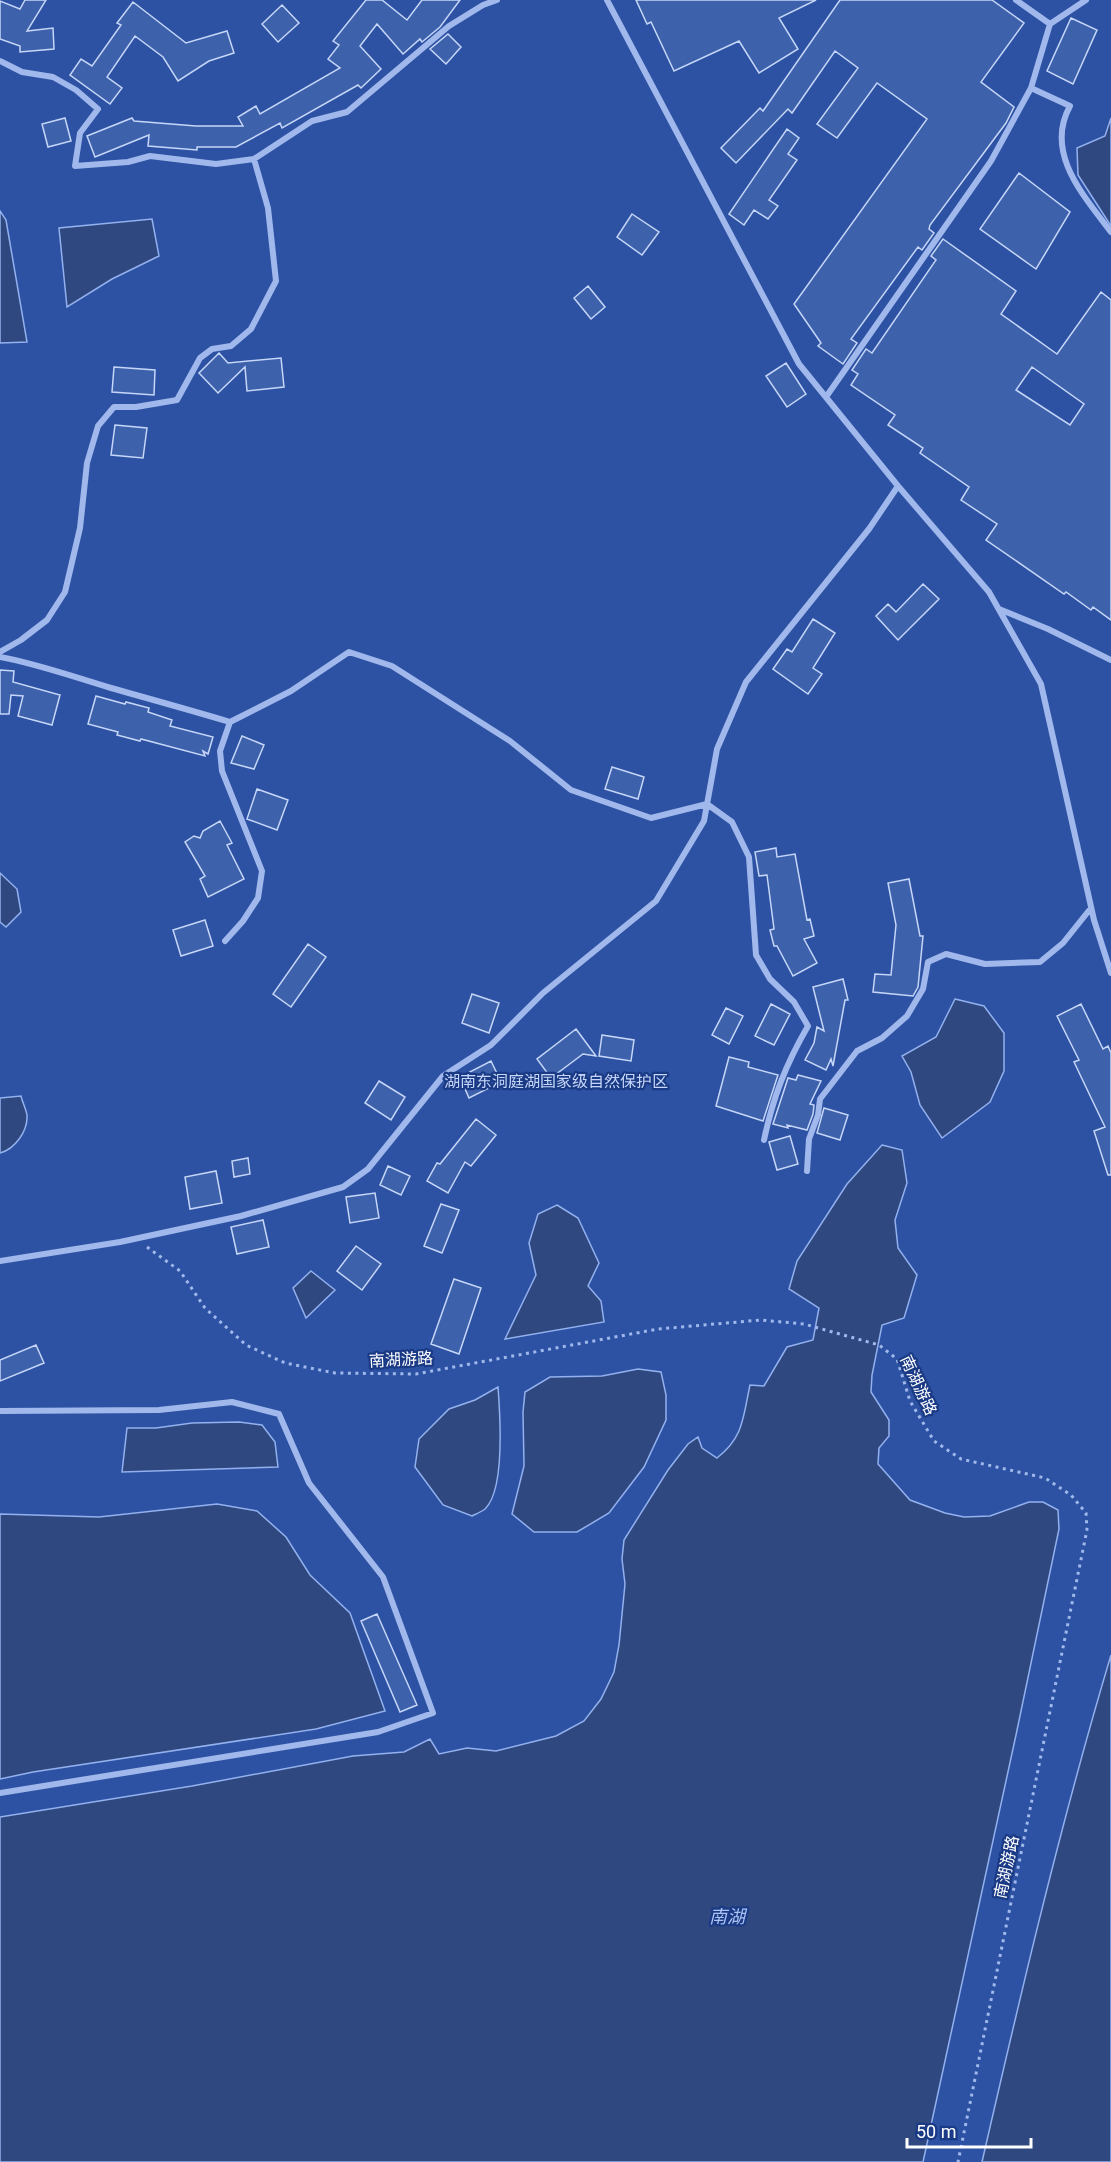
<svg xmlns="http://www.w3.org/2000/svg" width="1111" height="2162" font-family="Roboto,'Noto Sans SC',sans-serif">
<rect width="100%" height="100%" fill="#1a3a85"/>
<path fill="#2d52a3" d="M0,0H1111V2162H0Z"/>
<path fill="#304880" stroke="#93b1ee" stroke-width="1.5" d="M1111,118V226L1078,175L1077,148L1105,136Z
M0,211L6,220L27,342L0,343Z
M152,219L159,256L112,279L67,307L59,228Z
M0,873L17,889L21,912L6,927L0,922Z
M955,999L984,1006L1004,1033V1071L990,1102L942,1138L920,1105L911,1072L902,1056L936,1037Z
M21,1096C22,1101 26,1109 27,1115C28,1131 15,1149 0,1153V1098Z
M882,1145L902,1150L907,1183L895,1220L898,1248L917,1275L904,1318L882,1325L872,1375L871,1392L889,1420V1436L879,1448L878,1464L910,1500L945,1513L964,1517L990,1516L1029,1502H1043L1058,1510L1059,1529L1016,1735L923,2162H0V1817L192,1786L353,1756L404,1752L430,1739L439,1754L467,1748L496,1751L556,1736L584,1721L601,1699L614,1672L619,1645L625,1584L622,1559L624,1540L668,1470L688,1444L698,1437L702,1448L717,1458C744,1437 743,1417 750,1385L764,1386L787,1347L813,1340L819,1308L789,1289L797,1261L847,1184Z
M557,1205L578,1218L599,1263L588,1286L601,1301L604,1322L505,1339L536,1275L529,1243L538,1214Z
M311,1271L335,1290L306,1318L293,1288Z
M638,1369L661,1372L666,1395V1420L644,1467L609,1513L577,1532H534L512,1514L524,1466L523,1412L525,1392L550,1377L602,1376Z
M498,1387C500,1413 505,1490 485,1509C481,1512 476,1514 472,1516L443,1505L415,1467L419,1439L449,1409L475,1400Z
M239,1422L262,1425L275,1442L278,1467L122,1472L127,1428H156L192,1423Z
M217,1504L257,1511L286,1537L310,1575L350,1613L385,1711L316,1729L33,1772L0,1779V1514L99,1517Z
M1111,1655V2162H982C1021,1992 1061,1822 1111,1655Z"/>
<path fill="#3e61ac" stroke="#c5d6f8" stroke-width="1.5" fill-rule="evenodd" d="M25,0H46L27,31L53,28L54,49L20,52V46L0,39V1L20,9Z
M366,0H382L407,20L422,0H460L440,27L422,42L420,39L403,54L377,24L360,46L381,69L361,88L358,85L282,128L280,123L236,147H197V150L148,146L149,135L95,157L87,136L132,118L134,121L196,126H243L238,117L256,106L260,114L340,68L328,59L339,45L333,41Z
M636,0H816L779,18L798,49L759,73L739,41L674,71L651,22L647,24Z
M840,0H992L1024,23L981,82L1014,107L1006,123L930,225L929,229L934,233L922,250L918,247L851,339L857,343L843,364L818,346L821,343L794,304L927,119L877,83L837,138L817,124L858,68L835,51L792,113L788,109L736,163L721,148L760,108L763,111Z
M133,2L186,43L227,31L234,53L209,61L178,81L163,57L135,36L107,77L122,88L110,104L70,75L81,59L92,66L121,25L117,23Z
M282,5L299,23L278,42L262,24Z
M1071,18L1097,30L1073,84L1047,71Z
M448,34L461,47L446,64L430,49Z
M65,118L71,141L48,147L42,124Z
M787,129L799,138L788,154L797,160L769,200L778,206L768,219L754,210L744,225L729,214Z
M1019,173L1070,212L1036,269L980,229Z
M632,214L659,232L642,255L617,237Z
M943,239L1016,291L1001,314L1057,354L1101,292L1111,300V620L1093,607L1091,610L1066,592L1064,594L986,540L997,524L961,500L969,487L920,453L923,448L888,425L895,415L851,385L858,374L852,370L866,349L872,353L936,260L931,256ZM1032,367L1084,404L1070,425L1016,390Z
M588,286L605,307L591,319L574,298Z
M219,353L228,363L281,358L284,387L247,391L245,367L218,393L199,373Z
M786,363L806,394L787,407L766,376Z
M114,367L155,370L154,395L112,392Z
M115,425L147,428L143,458L111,455Z
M923,584L939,599L898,640L876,616L888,604L896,612Z
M813,619L835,633L813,668L822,674L808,694L773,669L787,649L792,652Z
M0,670L14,671L13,682L60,695L52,725L18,716L23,696L11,695L9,714H0Z
M96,696L125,704L126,702L149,708L148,712L172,720L170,726L213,737L208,754L203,751L205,756L141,739L140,741L117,735L118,732L88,724Z
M242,736L264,745L254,769L231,763Z
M612,767L644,777L638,799L605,789Z
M257,789L288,800L277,830L247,819Z
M220,821L232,843L227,845L244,879L208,897L200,879L205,876L185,842L194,836L200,838L203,831Z
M776,848L777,857L795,854L807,920L810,919L814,936L804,939L817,963L793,976L777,946H774L770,930L774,929L767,875L759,876L755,852Z
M909,879L920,936H923L918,987L913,996L873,992L875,974L891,975L896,925L888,883Z
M205,920L213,946L181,956L173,930Z
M308,944L326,957L291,1007L273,994Z
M843,979L848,1000H845L833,1066L831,1059L826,1070L805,1060L814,1043L817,1027L824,1031L813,987Z
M472,994L499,1003L489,1033L462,1023Z
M771,1004L790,1014L774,1045L755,1036Z
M1081,1004L1103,1049L1108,1046L1111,1053V1175H1108L1094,1131L1105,1127L1074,1062L1079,1060L1057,1016Z
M726,1008L743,1016L729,1044L712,1035Z
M576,1029L596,1056L583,1054L551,1078L537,1059Z
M602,1035L634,1040L631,1061L599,1056Z
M729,1057L749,1062L748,1067L778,1075L763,1121L716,1106Z
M491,1061L501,1082L469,1098L460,1077Z
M798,1075L821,1081L810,1104L814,1105L813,1114L807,1130L787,1125L788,1128L773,1124L788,1078L796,1080Z
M379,1081L405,1097L391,1120L365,1103Z
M824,1108L848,1115L840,1140L817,1133Z
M476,1119L496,1135L471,1166L465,1162L448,1193L427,1181L437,1163L440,1164Z
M790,1136L798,1164L777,1170L769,1142Z
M248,1158L250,1174L234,1177L232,1161Z
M388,1166L410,1176L401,1195L380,1185Z
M216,1171L222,1203L190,1209L185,1177Z
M375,1193L379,1218L350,1223L346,1197Z
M441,1204L459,1210L442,1253L424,1246Z
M263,1220L269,1247L237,1254L231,1227Z
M356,1246L381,1264L362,1290L337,1271Z
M454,1279L481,1288L459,1354L431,1344Z
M36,1345L44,1363L0,1381V1360Z
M377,1614L417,1705L400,1712L361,1621Z"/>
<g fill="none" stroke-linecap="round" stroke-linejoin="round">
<path stroke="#a0b8eb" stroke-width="3" stroke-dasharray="3 4.5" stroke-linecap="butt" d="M147,1247L180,1271L205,1308L246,1345L285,1363L335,1373L416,1374L658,1329L761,1320L804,1324L879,1345L897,1359L910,1401L934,1441L961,1459L1045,1478L1071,1495L1086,1513L1087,1530L958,2162"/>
<path stroke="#a0b8eb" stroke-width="6" d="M607,0L799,364L898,486L989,592L1041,684L1094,920L1111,973
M1016,0L1050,24
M0,61L22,72L53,77L76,90L98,109L80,133L75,166L128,162L150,156L216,164L254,159L312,121L347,112L449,26L483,5L497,0
M1031,88L1070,106C1044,153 1084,196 1111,232
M826,397L991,161L1031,88L1050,24L1086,0
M999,609L1048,629L1111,660
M0,652L21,640L47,620L65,592L80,528L87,463L98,426L114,407H136L177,400L200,358L212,349L231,346L251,329L276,281L268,208L254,159
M0,657C38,664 74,677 111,688C150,699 190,710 230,722L291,691L349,652L392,666L510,741L571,790L651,818L707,804L732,822L749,857L756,955L770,979L794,1002L808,1026C786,1064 773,1097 764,1140
M225,941L243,921L258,898L262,871L222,771L220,751L230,722
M807,1171L809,1139L818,1115L820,1099L857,1051L882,1038L907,1016L923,989L928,962L946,954L985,964L1040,962L1063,943L1091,908
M0,1261L120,1242L241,1216L343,1187L368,1169L443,1076L491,1045L543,993L656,901L704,821L717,749L746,682L869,529L898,486
M0,1411L159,1410L232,1402L279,1414L309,1483L383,1577L433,1713L378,1732L0,1793"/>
</g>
<g text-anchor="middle" stroke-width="4.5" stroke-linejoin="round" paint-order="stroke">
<g font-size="16" fill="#c5d6f8" stroke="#1a3a85">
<text x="556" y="1087">湖南东洞庭湖国家级自然保护区</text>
</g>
<g font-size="16" fill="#fff" stroke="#1a3a85">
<text transform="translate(401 1359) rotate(-3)" y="6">南湖游路</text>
<text transform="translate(919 1385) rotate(65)" y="6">南湖游路</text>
<text transform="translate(1006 1867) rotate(-78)" y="6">南湖游路</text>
</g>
<g font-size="18" font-style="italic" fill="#acc3f3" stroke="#1a3a85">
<text x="727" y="1923">南湖</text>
</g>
</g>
<path d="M907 2138v9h124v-9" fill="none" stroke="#ffffff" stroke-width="3"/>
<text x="916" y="2138" font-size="18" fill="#ffffff" stroke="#1a3a85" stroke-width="4.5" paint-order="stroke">50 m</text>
</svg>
